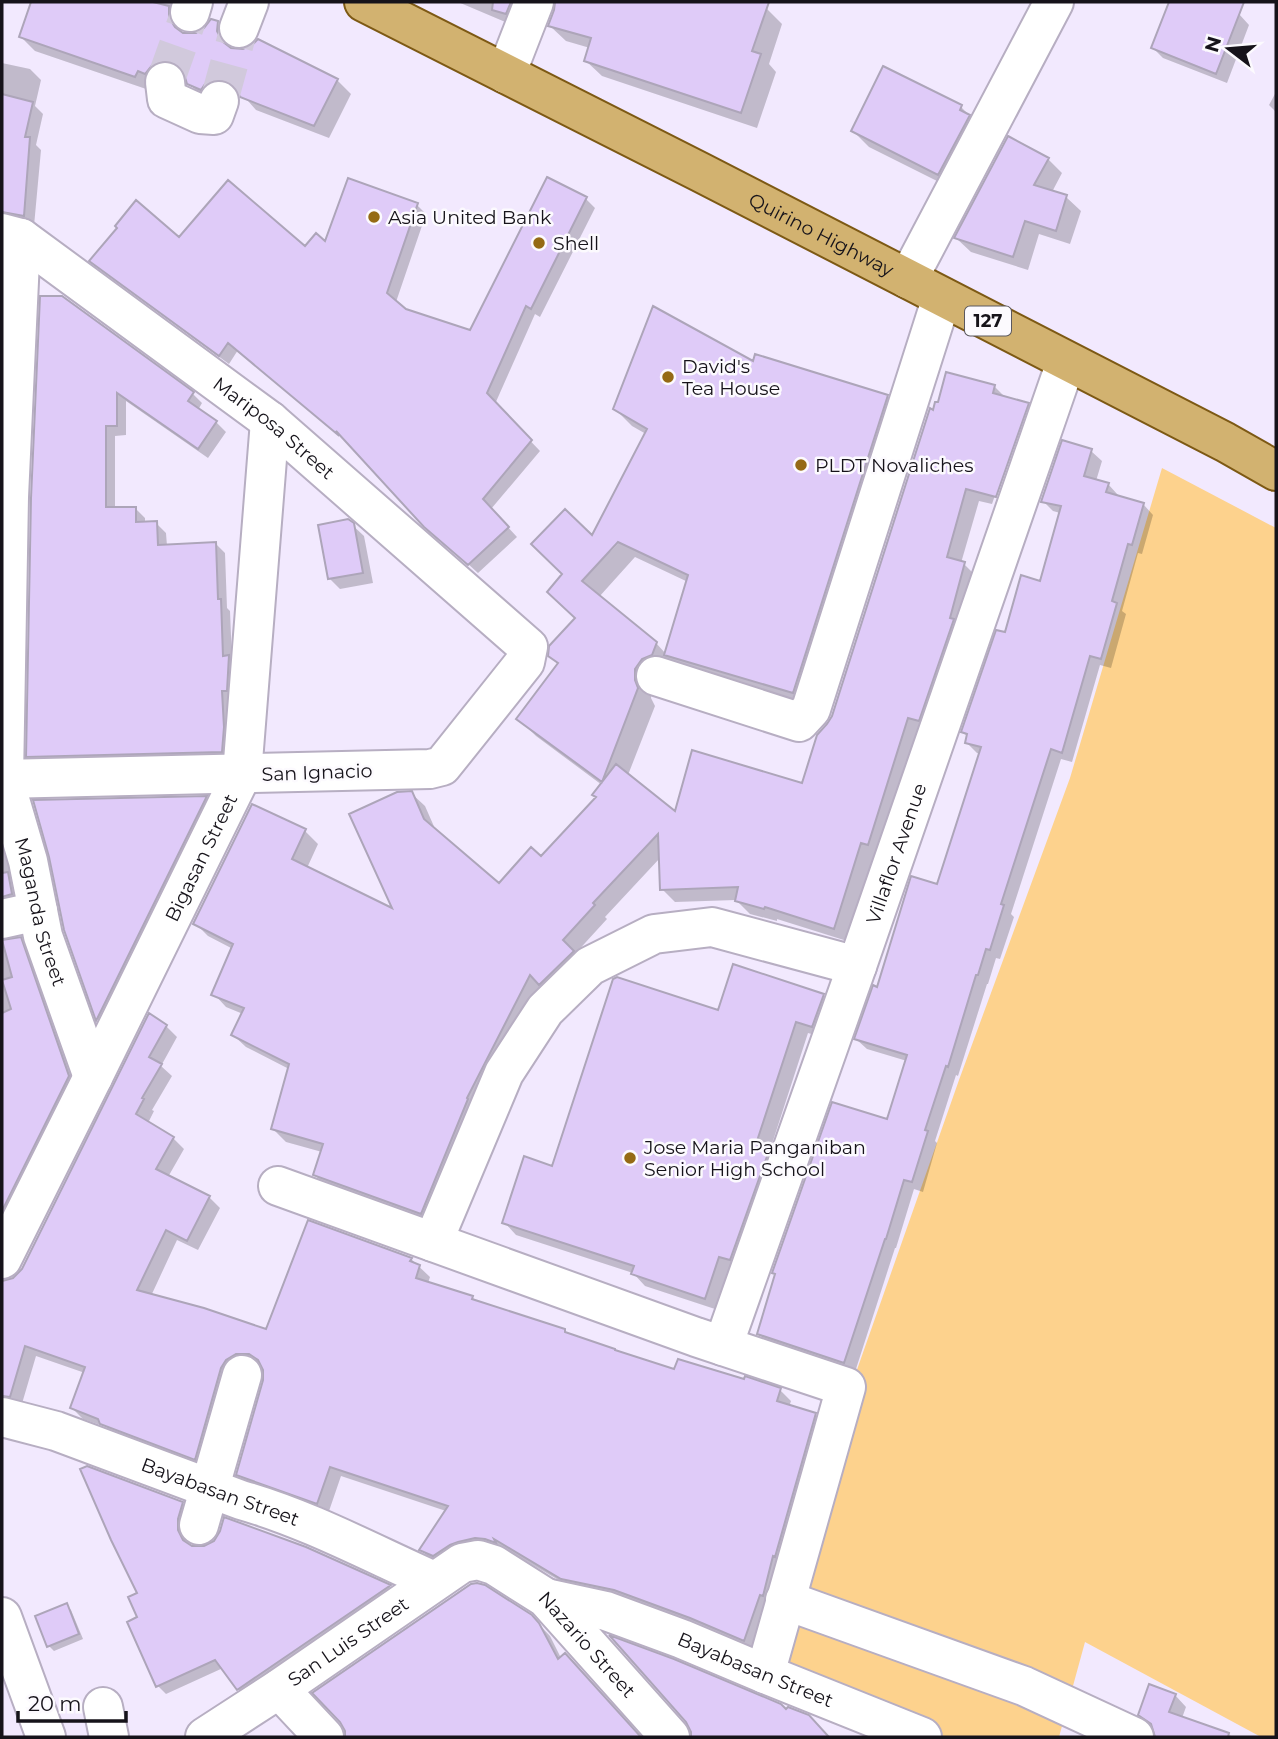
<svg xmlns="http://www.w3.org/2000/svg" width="1278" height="1739" font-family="Montserrat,sans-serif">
<rect width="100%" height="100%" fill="#f2e9fe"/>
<path fill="#fdd28d" d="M1162,468L1276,528V1737H1261L1085,1642L1059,1737H935L753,1665L959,1080L1070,778Z"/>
<path fill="#0003" fill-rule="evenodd" d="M33,2H174L182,22V33L196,35L217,23L231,37L230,46L232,50L337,80L351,94L329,138L256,110L241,93H229L203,98L189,83L186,75L176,74L149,90L35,51L21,37Z
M458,2H535L522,29Z
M557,2H748L766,8L782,24L769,64L776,72L757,128L602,76L586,61L590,48L566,41L550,26L556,10Z
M1171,2L1201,13L1206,2L1239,14L1249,25L1227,83L1163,58L1153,48Z
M2,63L30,69L41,80L35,106L43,114L36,145L41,150L34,226H2Z
M884,68L961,107L977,123L955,190L869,147L853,131Z
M1276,92V112L1269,105Z
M1048,159L1062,173L1052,192L1066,197L1081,211L1070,244L1039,234L1028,270L971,252L956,238Z
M586,199L595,208L540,317L535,314L495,404L540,451L491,509L517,537L478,573L425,525L344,440L238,350L229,364L101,270L91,261L179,239L306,248L326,244L417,205L426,214L396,302L405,310L471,333Z
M42,297L192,393L202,403L198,410L216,422L226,432L208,458L126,401V435L115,436V509L135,508L145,518V524L156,523L166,533L167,546L216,544L225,553L227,608L230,611L232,661L231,761L38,766L28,756Z
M754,363L887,397L904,414L810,709L683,671L673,661L668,671L652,686L651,698L655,706L628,775L676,814L803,785L833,716L934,412L994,386L1006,398L1028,405L1041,417L1009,509L995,505L1028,410H1024L992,504L979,501L961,563L964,564L977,577L881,857L874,855L847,941L777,919V921L750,914L736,900L675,902L662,889L660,858L605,917L607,919L575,954L434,1226L327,1188L315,1175L322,1152L286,1142L273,1129L289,1069L246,1047L233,1035L243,1014L226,1007L214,994L233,949L208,936L195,923L305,831L318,844L307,868L396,912L411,793L425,806L436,831L499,885L542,858L598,798L602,785L536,736L519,719L559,664L550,656L577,619L566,609L593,538L646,434L632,426L615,409ZM625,536L610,552L613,544ZM635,557L688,582L666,654L656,643L599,597Z
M1091,451L1102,461L1096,481L1108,484L1118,495L1117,497L1143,504L1153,515L1142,554L1138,553L1122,611L1126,614L1111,668L1100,665L1072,762L1061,759L1011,914L1014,917L1000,959L996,958L988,984H987L958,1076L956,1075L935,1141L937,1143L923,1192L914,1189L896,1248H895L855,1372L769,1344L759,1334L888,1121L907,1061L867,1049L856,1039L878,989L939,886L980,754L977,753L967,743L968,737L963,732L1006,634L1041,583L1060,513L1053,511L1043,501Z
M348,521L364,536L373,583L340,589L330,579Z
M206,798L217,809L108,1030L98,1020L66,930Z
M2,829L22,905L2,912Z
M20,939L31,950L79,1087L2,1243V942Z
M823,995L835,1008L825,1038L808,1033L770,1150L781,1162L718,1310L645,1286L633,1273L516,1235L504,1222L553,1168L719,1012Z
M166,1026L177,1037L161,1066L172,1076L152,1110L154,1111L148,1123L173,1138L184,1149L168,1177L209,1197L220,1208L198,1250L177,1240L151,1296L267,1331L411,1259L430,1277L428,1283L472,1297L478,1303L564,1331L569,1335L676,1371L780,1390L791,1401L789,1407L815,1415L826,1426L755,1651L574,1589L502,1547L505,1552L432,1560L421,1550L446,1511L341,1476L328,1514L249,1485L238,1474L265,1381L263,1366L260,1364H249L206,1469L113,1435L106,1427L83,1419L72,1408L85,1373L36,1356L21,1407L2,1410V1282L14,1279L23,1270Z
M182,1503L190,1511L185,1528V1539L188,1545L192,1547L306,1548L390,1587L397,1594L246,1697L238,1689L223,1668L166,1694L158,1686L140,1618L139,1594Z
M66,1605L71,1610L83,1639L54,1651L49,1646Z
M531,1616L550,1636L561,1658L576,1666L640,1737H347V1732Z
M1175,1695L1186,1707L1182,1718L1234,1737H1157L1152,1726L1140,1714Z
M786,1711L808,1717L828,1737H693V1732Z"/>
<path fill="#dfcbf8" stroke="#ada5b9" stroke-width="2" d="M31,2H153L169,6V18L175,27L183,33H196L204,28L211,19L218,21L217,31L222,41L231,48L243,49L252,45L258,39L338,79L314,126L240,97L235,86L226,80H214L205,84L201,90L187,84L183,70L173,62L162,60L153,64L145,74L138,71L135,77L19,37Z
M493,2H511L506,14L492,10Z
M555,2H769L752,51L761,54L741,113L584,61L591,38L548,26L554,10Z
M1169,2H1244L1216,74L1151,48Z
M883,66L962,105L960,110L970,115L938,175L851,131Z
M2,94L33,102L25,137H30L24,216L2,212Z
M1008,136L1049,158L1034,185L1067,195L1056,231L1025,221L1013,257L954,238Z
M547,177L587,197L531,309L526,306L487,393L532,440L483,499L509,527L468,565L424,527L336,431L337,434L228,343L219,356L89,261L117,228L115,226L136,200L179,237L228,180L305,246L316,233L325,241L348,178L418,203L387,293L406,309L470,330Z
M40,296H62L194,392L188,401L217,421L198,449L117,393V426H106V507H136V522L157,521L158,545L216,542L218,599H221L223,656L229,655L227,691H222L224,727L222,752L26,757L31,498Z
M653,306L753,361L755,354L888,395L793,693L664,655L688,575L618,542L582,581L657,642L652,655L642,659L635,669V680L638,688L602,782L516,719L558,663L548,656L549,646L575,618L547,592L562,574L531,544L565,509L592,535L647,429L613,409Z
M946,372L995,385L993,393L1029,403L996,497L966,489L947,557L965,562L950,618L954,619L919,721L908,718L868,845L861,843L834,929L765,907L764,909L735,901L738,887L660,890L658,834L593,903L595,905L563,940L574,951L539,985L530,975L467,1098L468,1099L421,1214L313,1175L323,1144L271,1129L289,1064L231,1035L244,1008L211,995L233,944L193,924L252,804L306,829L292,859L392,908L349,814L397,792L412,791L424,819L499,883L531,847L541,856L596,797L592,795L616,764L675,811L692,750L802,783L817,735L827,724L832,716L930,408L933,410L935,402H938Z
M1062,440L1092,449L1084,476L1109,483L1106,492L1144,503L1132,545L1128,544L1112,601L1117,603L1101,659L1090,656L1062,753L1051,749L1001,904L1004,905L990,950L986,949L978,975H976L948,1067L946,1066L925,1130L928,1131L912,1182L904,1180L886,1239H885L844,1363L757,1334L775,1274L772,1273L832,1102L887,1119L907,1055L854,1039L873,985L877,987L911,876L937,884L981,747L965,743L967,734L961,732L996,630L1005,632L1021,575L1040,581L1061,506L1041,502Z
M348,519L354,523L363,573L328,579L318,525Z
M207,796L96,1021L64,930L49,857L33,800Z
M8,872L12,894L2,897V873Z
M21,937L69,1076L2,1211V1013L11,1009L2,980L12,977L2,940Z
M733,964L824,994L812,1027L796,1022L756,1144L770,1148L730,1260L719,1257L705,1299L631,1274L634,1266L502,1223L524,1156L552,1166L613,979L617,977L718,1010Z
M149,1013L167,1025L149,1057L162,1064L142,1098L144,1099L136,1114L174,1137L156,1169L210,1196L187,1241L166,1230L137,1290L204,1308L266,1329L308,1220L412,1258L410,1261L420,1265L416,1278L473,1296L472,1299L565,1329V1332L615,1349V1350L674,1369L678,1359L744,1379L745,1376L781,1388L777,1401L816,1413L775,1557L773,1556L763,1596L760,1595L744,1641L690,1618L614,1590L561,1579L494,1539L496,1543L485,1539L475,1538L458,1542L450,1545L433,1556L419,1550L448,1506L330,1467L317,1504L236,1475L263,1380V1370L258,1360L249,1354H236L226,1360L221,1368L195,1460L100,1424L98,1419L70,1408L85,1367L25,1346L10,1397L2,1396V1281L13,1278L22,1269Z
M87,1466L183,1502L178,1519V1530L183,1540L192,1546H204L214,1541L220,1531L224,1517L306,1547L391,1585L237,1690L215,1660L156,1687L127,1622L137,1617L128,1597L137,1593L111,1540L80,1469Z
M477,1583L485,1585L532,1615L539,1623L558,1659L565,1653L641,1737H345V1731L340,1722L312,1693L471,1584Z
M67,1603L79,1634L47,1647L35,1616Z
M609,1635L674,1659L781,1704L786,1709L788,1707L809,1715L829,1737H691V1732L686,1722Z
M1149,1684L1176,1694L1169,1712L1229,1733L1228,1737H1155L1151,1724L1138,1715Z"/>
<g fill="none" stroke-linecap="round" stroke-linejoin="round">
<path stroke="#d1c9dc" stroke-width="38" stroke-dasharray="38 19" stroke-linecap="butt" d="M165,82L190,12
M219,101L239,28"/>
<defs>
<g id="minor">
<path d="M190,12L193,2"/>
<path d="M239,28L249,2"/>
<path d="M506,74L534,2"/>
<path d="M165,82L167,99L200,114L214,115L219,101"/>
<path id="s1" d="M2,233L21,238L270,421L528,647L525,662L442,766L430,769L2,779"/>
<path id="s2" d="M21,238L9,497L4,779L28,861L43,936L93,1077"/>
<path d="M908,279L1054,2"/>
<path d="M656,676L799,722L811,709L942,297"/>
<path d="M2,919L38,911"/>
<path d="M278,1186L696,1337L846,1387L765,1674"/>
<path d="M433,1242L504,1073L545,1010L590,966L654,934L712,927L857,966"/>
<path id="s3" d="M2,1259L93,1077L242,774L270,421"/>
<path id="s4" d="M723,1346L857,966L1066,362"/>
<path id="s5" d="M2,1417L56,1431L241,1500C308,1519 371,1553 434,1581"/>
<path d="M199,1525L242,1375"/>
<path id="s6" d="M546,1598L606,1611L682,1639L765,1674L922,1737"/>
<path d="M785,1600L1024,1686L1134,1737"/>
<path d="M2,1617L46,1737"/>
<path d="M279,1689L324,1737"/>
<path d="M103,1707L109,1737"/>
<path id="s7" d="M205,1737L279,1689L462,1563L478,1560L494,1565L546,1598L670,1737"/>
</g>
<g id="major">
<path id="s8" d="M364,2L700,172L1225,442L1276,471"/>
</g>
</defs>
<use href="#minor" stroke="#b7aec2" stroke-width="42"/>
<use href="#major" stroke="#7d5914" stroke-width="42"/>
<use href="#minor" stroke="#fff" stroke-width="38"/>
<use href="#major" stroke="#d2b270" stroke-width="38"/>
</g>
<g fill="#956a15" stroke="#fcfafe" stroke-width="2.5">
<circle cx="374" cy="217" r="7"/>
<circle cx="539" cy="243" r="7"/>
<circle cx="668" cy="377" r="7"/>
<circle cx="801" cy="465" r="7"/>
<circle cx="630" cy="1158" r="7"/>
</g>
<g text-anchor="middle" stroke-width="5" stroke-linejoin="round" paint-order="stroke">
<rect fill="#fcfafe" stroke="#5b585e" stroke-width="2" x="965" y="306.5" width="46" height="29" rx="5"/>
<g font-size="18" font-weight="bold" fill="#16131a">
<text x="988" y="327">127</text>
</g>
<g font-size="19" fill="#16131a" stroke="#fcfafe" text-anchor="start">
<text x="388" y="224">Asia United Bank</text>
<text x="553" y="250">Shell</text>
<text x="682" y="373">David's<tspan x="682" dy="22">Tea House</tspan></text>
<text x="815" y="472">PLDT Novaliches</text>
<text x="644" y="1154">Jose Maria Panganiban<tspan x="644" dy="22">Senior High School</tspan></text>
</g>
<g font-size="19" fill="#16131a" stroke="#fcfafe">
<text dy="7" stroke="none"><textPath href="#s8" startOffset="513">Quirino Highway</textPath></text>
<text dy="7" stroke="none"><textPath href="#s1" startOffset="336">Mariposa Street</textPath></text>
<text transform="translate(317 772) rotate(-2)" y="7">San Ignacio</text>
<text dy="7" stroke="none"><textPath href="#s4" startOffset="522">Villaflor Avenue</textPath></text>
<text dy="7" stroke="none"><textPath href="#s3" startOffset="448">Bigasan Street</textPath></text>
<text dy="7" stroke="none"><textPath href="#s2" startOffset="679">Maganda Street</textPath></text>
<text dy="7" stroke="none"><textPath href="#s5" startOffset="231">Bayabasan Street</textPath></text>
<text dy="7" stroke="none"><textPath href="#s7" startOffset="172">San Luis Street</textPath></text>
<text dy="7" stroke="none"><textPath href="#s7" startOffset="467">Nazario Street</textPath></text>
<text dy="7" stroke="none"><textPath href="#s6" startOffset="222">Bayabasan Street</textPath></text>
</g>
</g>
<rect width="1278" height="1739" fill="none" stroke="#16131a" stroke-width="7"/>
<g transform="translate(1229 49) rotate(286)" stroke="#fcfafe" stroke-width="5" paint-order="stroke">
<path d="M0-5L12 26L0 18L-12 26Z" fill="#16131a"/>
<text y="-10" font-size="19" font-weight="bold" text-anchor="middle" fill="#16131a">N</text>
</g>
<path d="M18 1711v10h108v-10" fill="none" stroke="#16131a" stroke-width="3.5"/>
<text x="28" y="1711" font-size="21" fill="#16131a" stroke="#fcfafe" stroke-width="5" paint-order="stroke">20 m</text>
</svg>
